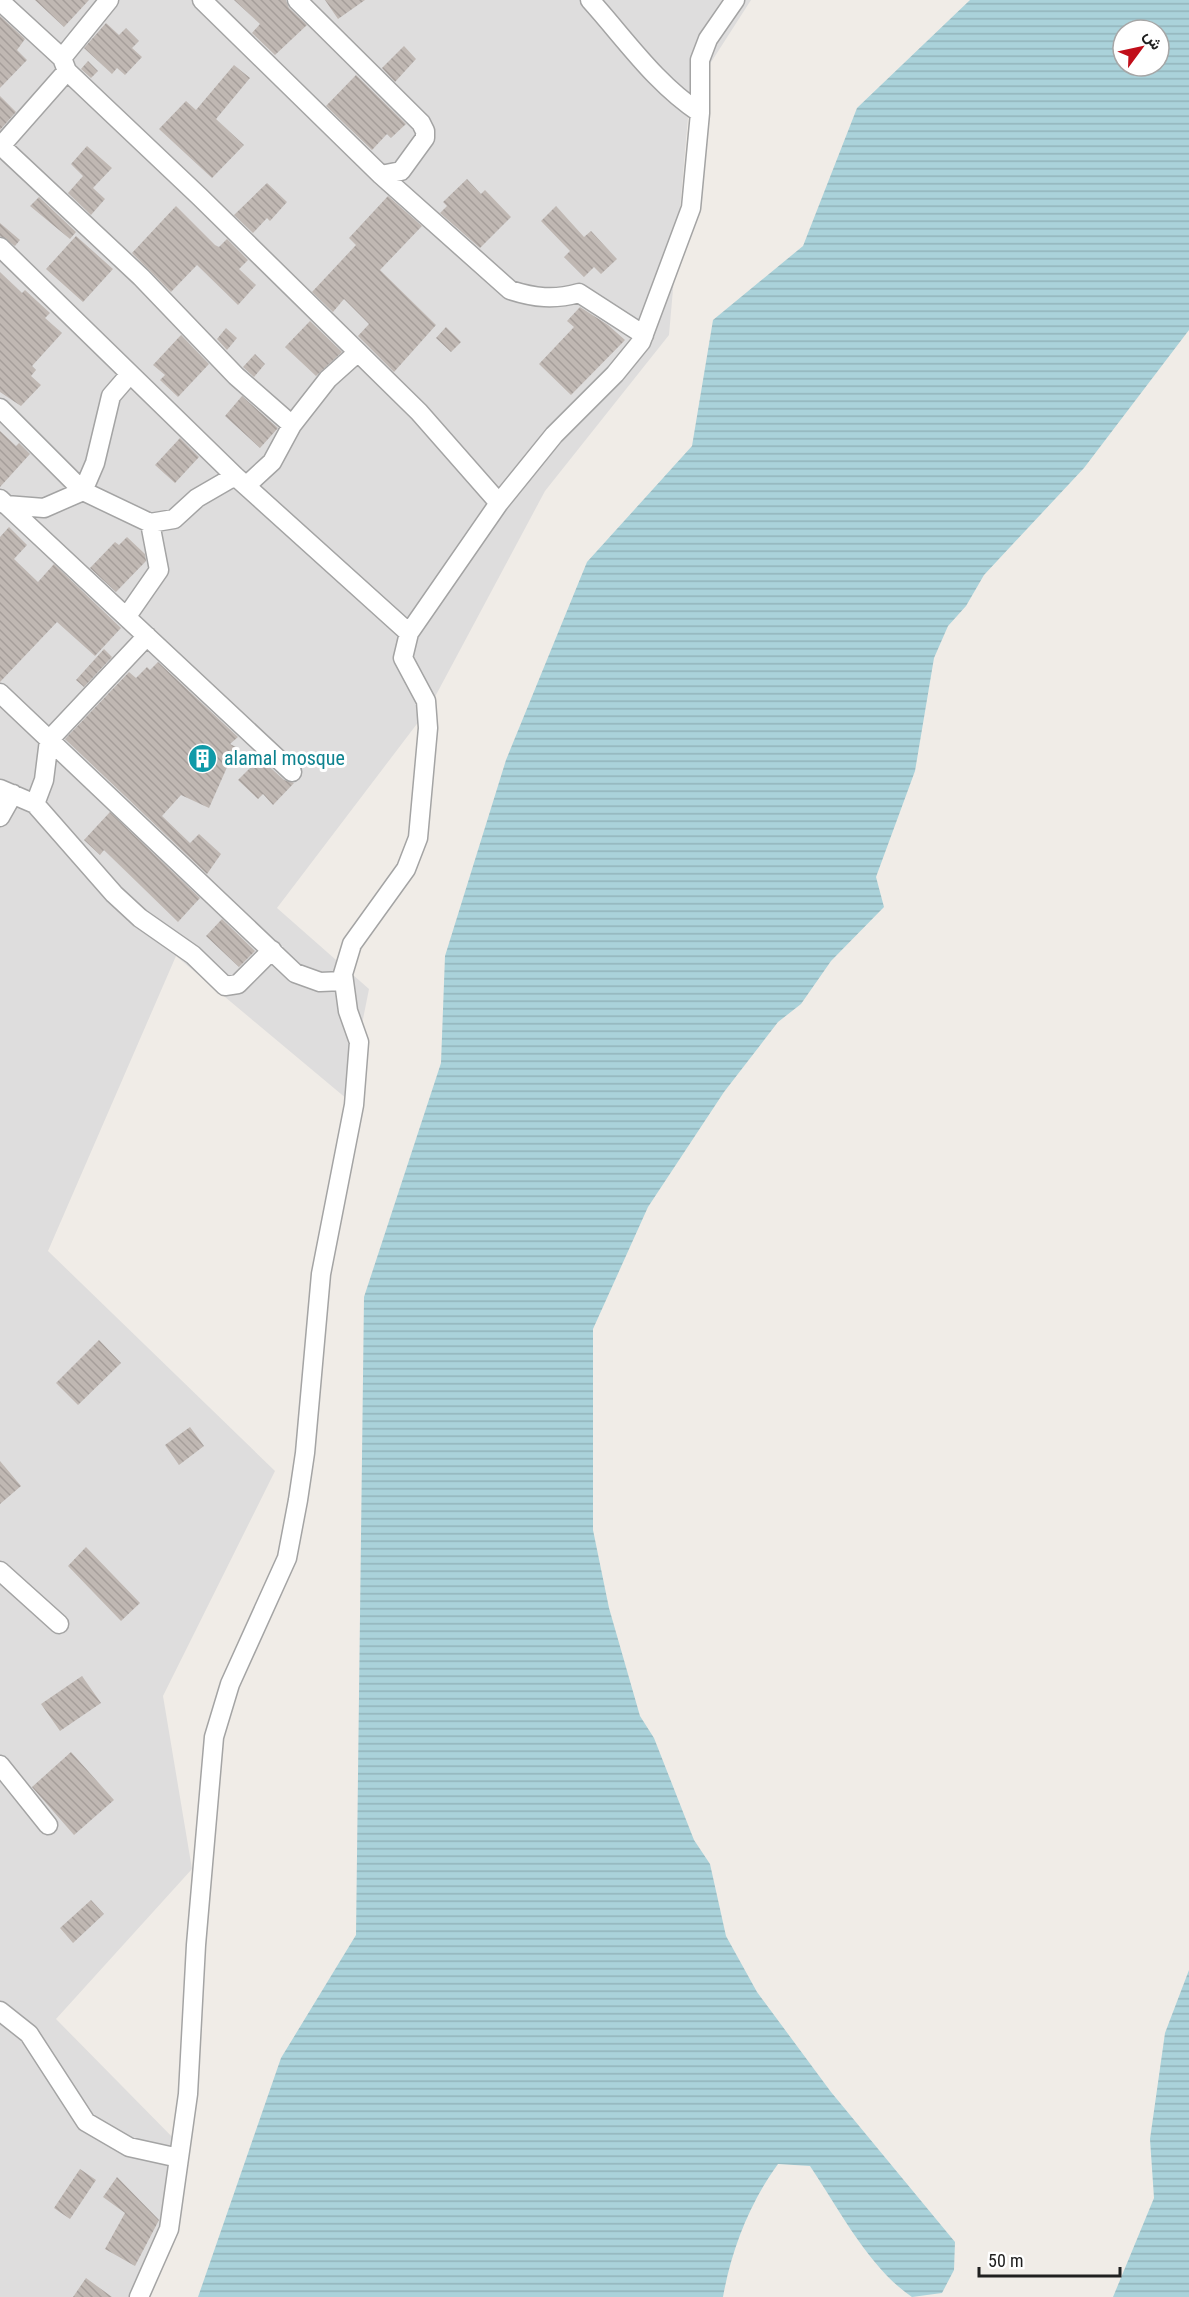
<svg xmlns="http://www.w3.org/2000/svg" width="1189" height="2297" font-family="'Roboto Condensed',Vazirmatn,sans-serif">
<defs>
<pattern id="water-rules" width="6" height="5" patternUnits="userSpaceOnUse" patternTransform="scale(1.5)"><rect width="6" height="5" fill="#aad2da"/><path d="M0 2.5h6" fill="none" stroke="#92b4bb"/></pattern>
<pattern id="building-back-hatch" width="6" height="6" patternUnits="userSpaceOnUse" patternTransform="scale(1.5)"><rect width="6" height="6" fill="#c0b8b3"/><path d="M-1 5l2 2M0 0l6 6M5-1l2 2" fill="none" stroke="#a59e9a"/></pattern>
</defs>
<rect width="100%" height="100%" fill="#f0ece7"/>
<path fill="#dedddd" d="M0,0H751L690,95L669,335L545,491L429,708L277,908L369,989L347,1099L176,956L48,1251L275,1471L163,1696L192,1869L56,2019L185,2150L140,2297H0Z"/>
<path fill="url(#water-rules)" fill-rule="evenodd" d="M970,0H1189V330L1084,468L984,575L966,606L948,626L934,658L915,771L876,877L884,907L831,961L801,1004L778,1022L724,1092L648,1207L593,1329V1530L609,1608L640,1716L654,1738L694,1840L710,1864L726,1936L757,1992L831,2092L955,2242L954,2270L942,2293L912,2297C869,2268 839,2209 810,2166L778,2164C750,2202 731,2251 723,2297H198L281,2058L356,1935L364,1297L441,1063L445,956L506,760L587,562L692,446L713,320L803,246L857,108ZM1123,30H1159V66H1123Z
M1189,1970V2297H1113L1154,2198L1150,2139L1165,2033Z"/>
<path fill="url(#building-back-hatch)" d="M35,0H89L64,27Z
M234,0H286L289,8L307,25L275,55L252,33L260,24Z
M325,0H365L338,19Z
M0,16L25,39L17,50L27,60L0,88Z
M106,23L119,35L126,28L139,41L132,48L142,57L125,75L117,68L112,74L84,48Z
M404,46L416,59L395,82L382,68Z
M88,61L98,71L91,78L81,69Z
M234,65L250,78L216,119L244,145L212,178L159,129L186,101L196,110Z
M356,75L406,124L391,138L387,134L372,150L326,106Z
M0,96L16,112L0,130Z
M87,146L112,168L93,188L105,199L91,215L68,193L83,176L71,164Z
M467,179L481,194L485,190L511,217L480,248L440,213L447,206L443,202Z
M267,183L287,202L270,221L267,218L253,233L234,215Z
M388,196L422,226L380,270L436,325L394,372L358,336L369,324L344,299L333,312L312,292L356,245L349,238Z
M39,197L76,232L70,239L30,206Z
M176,206L215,245L219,247L227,239L248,260L239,269L256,285L238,305L197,265L171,292L132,253Z
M556,206L584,237L591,231L617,259L601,274L594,267L584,277L564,257L570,251L541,221Z
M0,223L20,240L15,246L0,236Z
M76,236L113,269L83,302L46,269Z
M0,272L22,293L25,290L50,313L45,318L62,333L32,366L36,370L31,376L41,385L21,406L0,392Z
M580,307L608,325L625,340L571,395L539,364L574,327L567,321Z
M310,321L342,352L316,376L285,347Z
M446,327L461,342L451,352L436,338Z
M226,328L237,338L227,350L217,339Z
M181,335L209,364L178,397L160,380L165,375L153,365Z
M255,354L265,364L254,377L243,367Z
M242,396L278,428L260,448L225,416Z
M0,431L16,446L19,443L30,454L0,487Z
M180,438L199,457L175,483L155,465Z
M9,527L27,545L14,559L38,582L54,564L121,628L95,656L57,622L0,682V537Z
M127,537L145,554L146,561L116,592L90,568L115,542L119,545Z
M104,649L112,657L84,687L76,680Z
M158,662L238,737L230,744L236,747L209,808L181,795L162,816L190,843L199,834L221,854L207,874L65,739L129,672L136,678L147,667L150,670Z
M260,758L284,780L294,783L273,805L263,794L258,799L238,780Z
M110,812L200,898L178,922L104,850L100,855L84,840Z
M222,919L255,951L239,967L206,936Z
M99,1340L121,1363L78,1405L56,1383Z
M190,1427L204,1446L179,1465L165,1445Z
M0,1461L21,1486L0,1504Z
M86,1547L140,1603L121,1621L68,1566Z
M82,1676L101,1703L60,1731L41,1704Z
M71,1752L114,1800L74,1835L32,1787Z
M91,1900L104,1914L73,1943L60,1928Z
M80,2169L96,2180L70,2219L54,2208Z
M117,2177L159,2220L135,2266L105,2249L125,2213L103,2197Z
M86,2278L112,2297H73Z"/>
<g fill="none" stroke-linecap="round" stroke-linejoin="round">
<defs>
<path id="minor" d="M202,0L381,175L510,290C535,298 554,300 579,293L644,335
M297,0L421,123L425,131V138L401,171L381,175
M590,0C626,40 655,83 700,113
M0,1L62,58L67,71L200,197L419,412L499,503
M62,58L109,0
M0,145L141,277L236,376L292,425
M0,147L67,71
M0,247L235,476L409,633
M0,408L83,491L95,463L111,396L130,374
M247,485L272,462L292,425L328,379L357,353
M0,499L292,772
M6,505L44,508L83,491L150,523L174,519L197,498L235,476
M127,616L159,570L150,523
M0,693L295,973L320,982L343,981
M0,789L35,804L114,894L140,918L193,955L225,986L238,984L272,950
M35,804L44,780L49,740L147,636
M0,817L13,794
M0,1571L59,1624
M0,1765L48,1825
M0,2011L29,2034L86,2122L129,2147L179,2158
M139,2297L169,2229L188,2094L196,1945L214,1737L230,1684L287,1558L298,1500L305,1453L321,1274L354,1105L359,1042L348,1011L343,974L352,944L406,869L418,838L428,728L426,701L403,658L409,633L499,503L554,435L615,374L641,342L691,208L700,113V60L708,39L735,0"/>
</defs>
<use href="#minor" stroke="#a4a4a4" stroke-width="21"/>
<use href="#minor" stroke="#fff" stroke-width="18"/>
</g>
<defs>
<symbol id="building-disc" viewBox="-11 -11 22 22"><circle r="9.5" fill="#0f9aa8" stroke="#fff"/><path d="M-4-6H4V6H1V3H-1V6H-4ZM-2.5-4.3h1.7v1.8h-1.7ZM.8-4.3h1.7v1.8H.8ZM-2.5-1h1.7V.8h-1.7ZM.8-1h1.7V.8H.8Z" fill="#fff"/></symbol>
</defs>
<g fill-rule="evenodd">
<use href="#building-disc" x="186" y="742" width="33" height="33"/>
</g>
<g text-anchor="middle" stroke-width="6" stroke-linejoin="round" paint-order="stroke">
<g font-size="20" fill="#0d838f" stroke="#fff" text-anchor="start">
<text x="224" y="765">alamal mosque</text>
</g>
</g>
<g transform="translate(1141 48) rotate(57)"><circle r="28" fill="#ffffff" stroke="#a6a6a6" stroke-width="1.5"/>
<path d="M0-4.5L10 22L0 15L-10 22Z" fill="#c10e1a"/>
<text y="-9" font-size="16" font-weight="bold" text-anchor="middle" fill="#202020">ش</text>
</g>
<path d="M979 2267v9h141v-9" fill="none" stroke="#202020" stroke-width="3"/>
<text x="988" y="2267" font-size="18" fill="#202020" stroke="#ffffff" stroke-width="4.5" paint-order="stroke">50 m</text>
</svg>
